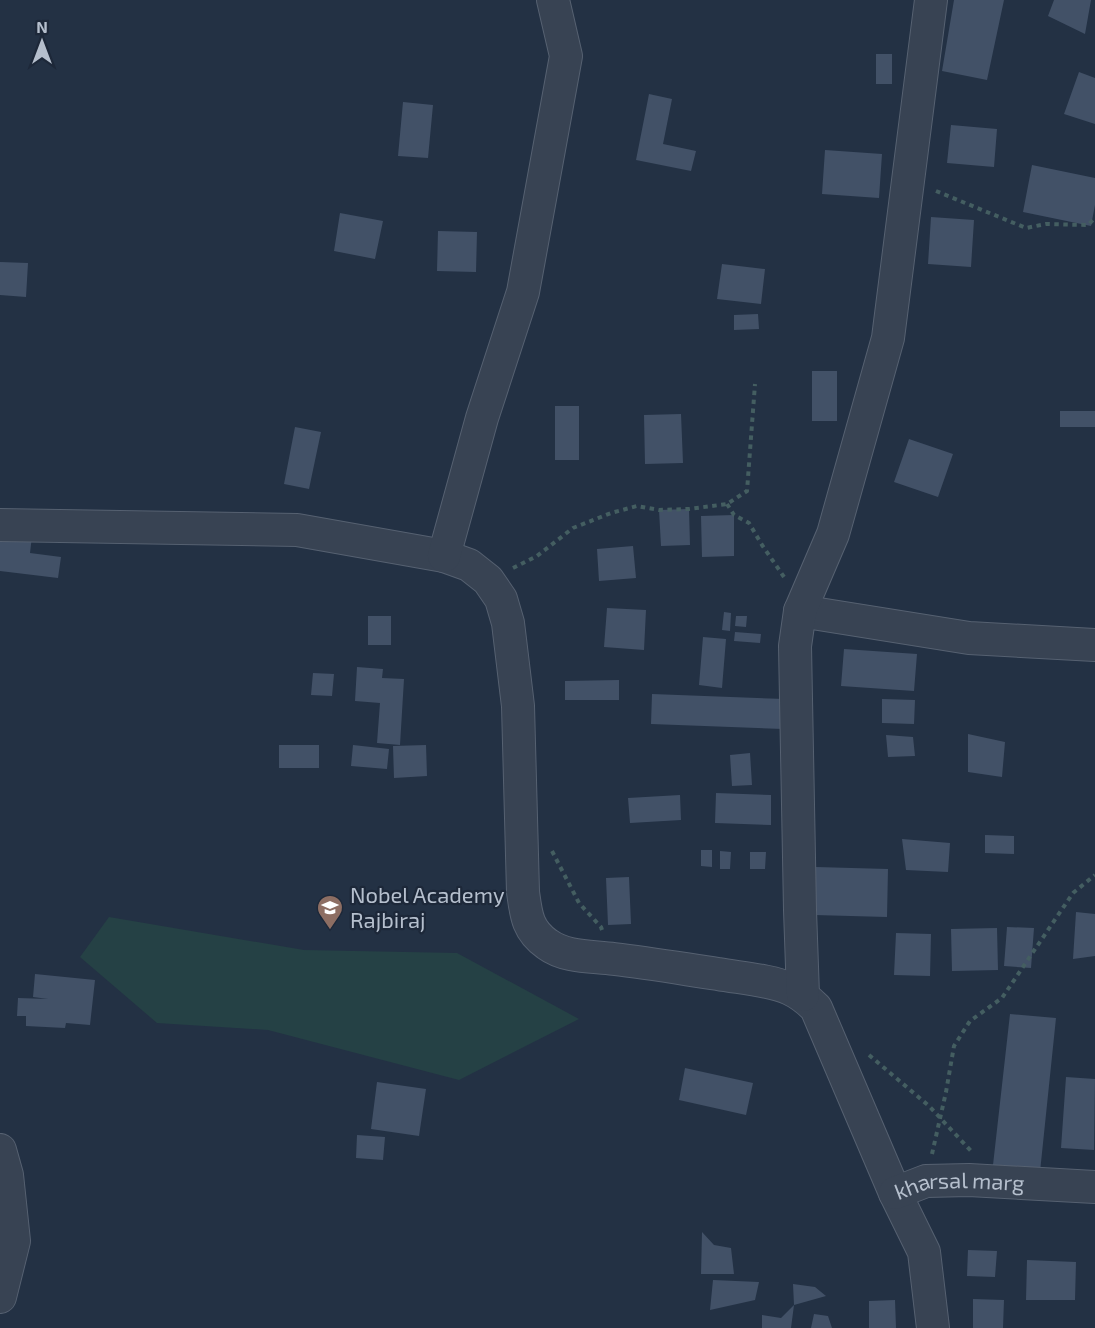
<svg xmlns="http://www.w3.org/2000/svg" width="1095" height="1328" font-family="'Exo 2',sans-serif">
<rect width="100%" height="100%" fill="#233144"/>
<path fill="#254145" d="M109,917L304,950L457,953L579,1019L459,1080L268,1030L157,1023L80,957Z"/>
<path fill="#425167" d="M954,0H1004L987,80L942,71Z
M1054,0H1091L1085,34L1048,16Z
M876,54H892V84H876Z
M1079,72L1095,78V124L1064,114Z
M649,94L672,99L663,144L696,151L691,171L636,160Z
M403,102L433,105L428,158L398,156Z
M951,125L997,129L994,167L947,163Z
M825,150L882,154L879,198L822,194Z
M1032,165L1095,178V205L1091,226L1023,212Z
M340,213L383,221L375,259L334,251Z
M931,217L974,220L971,267L928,264Z
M438,231L477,232L476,272L437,271Z
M0,262L28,263L26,297L0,295Z
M722,264L765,269L761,304L717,299Z
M758,314L759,329L734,330V315Z
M812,371H837V421H812Z
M555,406H579V460H555Z
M1060,411H1095V427H1060Z
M681,414L683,463L645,464L644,415Z
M295,427L321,432L309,489L284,484Z
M909,439L953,454L938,497L894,482Z
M689,509L690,545L661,546L659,510Z
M734,515V556L702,557L701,516Z
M0,532L32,536L30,553L61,557L58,578L0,571Z
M633,546L636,578L599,581L597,549Z
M607,608L646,610L644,650L604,647Z
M724,612L731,613L730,631L722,630Z
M368,616H391V645H368Z
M736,616H747L746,627L735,626Z
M735,632L761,634L760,643L734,641Z
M703,637L726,639L722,688L699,685Z
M844,649L917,654L914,691L841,686Z
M357,667L383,669L382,678L404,679L400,745L377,743L380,703L355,701Z
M313,673L334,674L332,696L311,695Z
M619,680V700H565V681Z
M652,694L785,699L783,729L651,724Z
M882,699L915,700L914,724L882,723Z
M968,734L1005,742L1002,777L968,772Z
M886,735L913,737L915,756L888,757Z
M279,745H319V768H279Z
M353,745L389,749L387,769L351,766Z
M426,745L427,776L394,778L393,746Z
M750,753L752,785L732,786L730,755Z
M716,793L771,795V825L715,823Z
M680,795L681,820L630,823L628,798Z
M985,835L1014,836V854L985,853Z
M902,839L950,843L948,872L906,870Z
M701,850H712V867L701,866Z
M720,851L731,852L730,869H720Z
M750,852H766L765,869H750Z
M816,867L888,869L887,917L814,915Z
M629,877L631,924L608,925L606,878Z
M1076,912L1095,914V956L1073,959Z
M1007,927L1034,928L1031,968L1004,966Z
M997,928L998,970L952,971L951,929Z
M896,933L931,934L930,976L894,975Z
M35,974L95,980L90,1025L66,1023L65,1028L26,1026V1016H17L18,998L48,999L33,997Z
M1010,1014L1056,1018L1040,1172L993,1165Z
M685,1068L753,1083L746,1115L679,1100Z
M1066,1077L1095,1079L1094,1150L1061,1148Z
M377,1082L426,1089L419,1136L371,1129Z
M357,1135L385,1137L383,1160L356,1158Z
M702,1232L714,1245L731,1248L734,1274H701Z
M968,1250L997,1251L995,1277L967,1276Z
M1027,1260L1076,1262L1075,1300H1026Z
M713,1280L759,1282L755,1300L710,1310Z
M793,1284L815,1287L826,1296L794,1305Z
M973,1299L1004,1300L1003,1328H973Z
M895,1300L896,1328H869V1301Z
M794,1305L791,1328H762V1315L781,1318Z
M814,1314L828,1316L832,1328H811Z"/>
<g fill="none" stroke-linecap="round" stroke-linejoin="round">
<defs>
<g id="minor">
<path d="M0,525L297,530L444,556L469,565L488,580L501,599L508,623L518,706L523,892C526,914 527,930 547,944C566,958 592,956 614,959C649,963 684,969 718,974C740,978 771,980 790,989C801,994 808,1000 816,1008L895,1193L924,1252L933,1328"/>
<path d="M444,556L482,418L523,292L566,56L553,0"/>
<path d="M800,611L969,638L1095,645"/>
<path d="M803,995L800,910L795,646L800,611L833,534L888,338L931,0"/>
<path d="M0,1150L7,1175L14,1241L0,1297"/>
<path id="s1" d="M895,1193L926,1181L969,1180L1095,1187"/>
</g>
</defs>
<use href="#minor" stroke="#566171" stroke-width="34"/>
<path stroke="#445e61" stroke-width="4" stroke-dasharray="4.5 4.5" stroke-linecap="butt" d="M936,191L1026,228L1046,224L1088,225L1095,218
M727,504L734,515L749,523L762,545L784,577
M513,568L537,556L573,528L611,513L637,506L659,510L689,509L727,504L747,491L755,384
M552,851L579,903L601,927L602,930
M869,1055L929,1106L972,1152
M932,1154L946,1092L954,1046L970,1021L1002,998L1073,893L1095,875"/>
<use href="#minor" stroke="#384353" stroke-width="32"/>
</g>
<defs>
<symbol id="school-pin" viewBox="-11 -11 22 30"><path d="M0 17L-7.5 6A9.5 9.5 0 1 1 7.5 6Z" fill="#8d6e63" stroke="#1d2839"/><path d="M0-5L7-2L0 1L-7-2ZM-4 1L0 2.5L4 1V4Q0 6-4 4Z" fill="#fff"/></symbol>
</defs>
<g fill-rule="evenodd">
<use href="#school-pin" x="315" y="893" width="30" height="40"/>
</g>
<g text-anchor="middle" stroke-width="4.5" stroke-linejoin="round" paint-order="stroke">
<g font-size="22" fill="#b5bfcd" stroke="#1d2839" text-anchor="start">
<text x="350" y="903">Nobel Academy<tspan x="350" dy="25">Rajbiraj</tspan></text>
</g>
<g font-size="22" fill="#b5bfcd" stroke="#1d2839">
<text dy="8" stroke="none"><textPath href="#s1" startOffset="66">kharsal marg</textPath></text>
</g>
</g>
<g transform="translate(42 42)" stroke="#1d2839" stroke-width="4.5" paint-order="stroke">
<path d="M0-4.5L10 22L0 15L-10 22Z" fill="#b5bfcd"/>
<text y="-9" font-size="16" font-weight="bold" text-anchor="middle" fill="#b5bfcd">N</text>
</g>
</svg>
